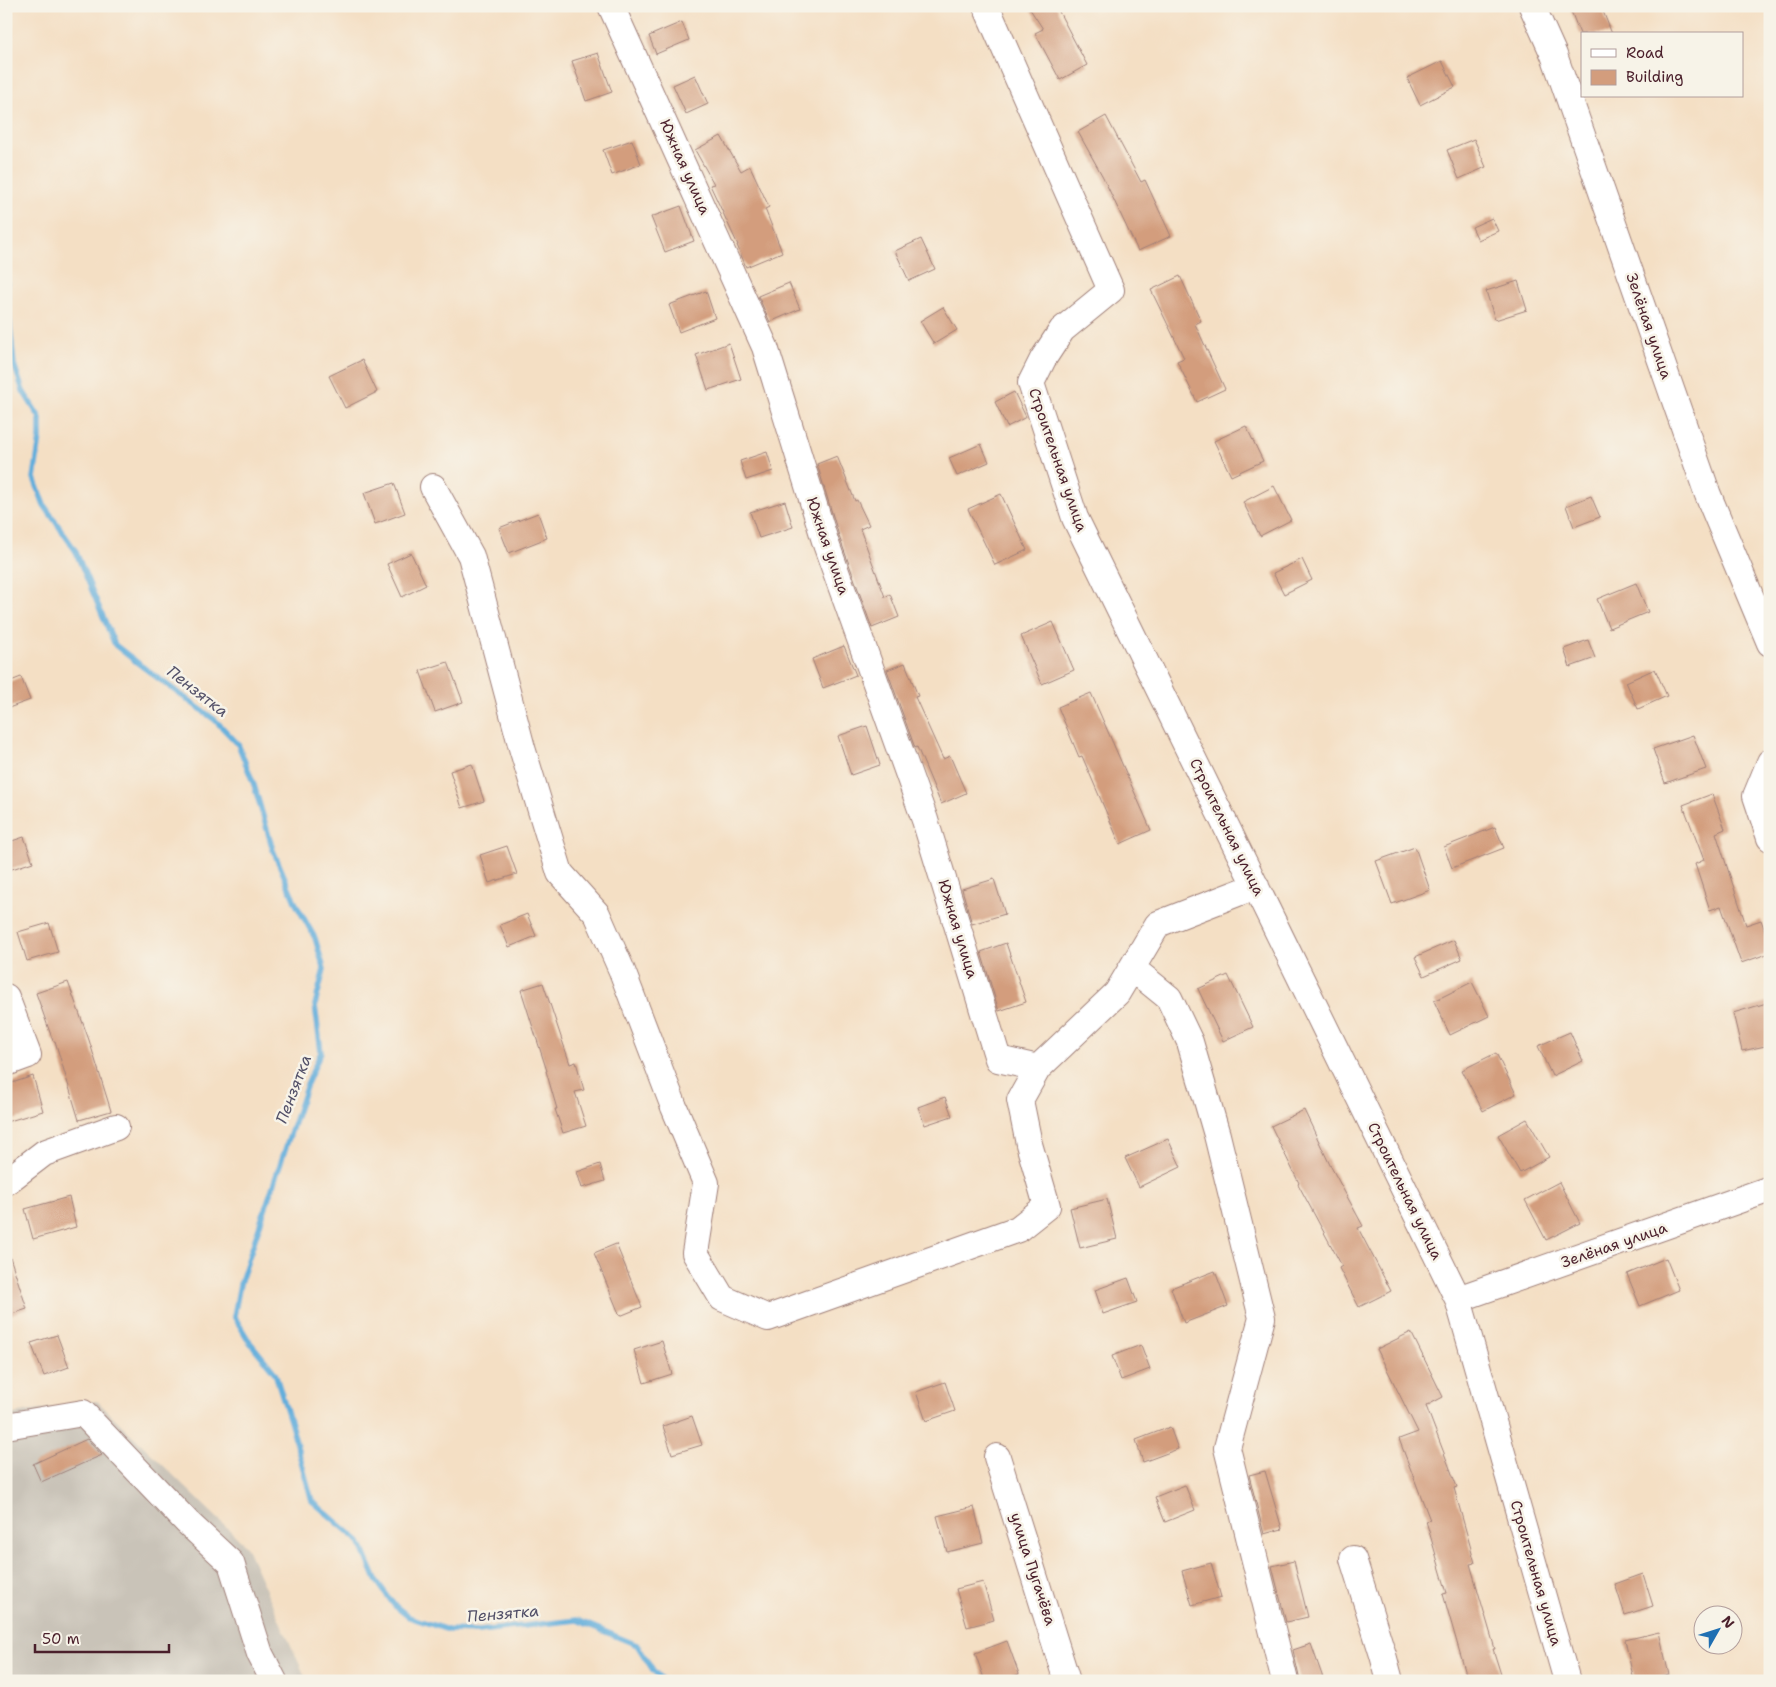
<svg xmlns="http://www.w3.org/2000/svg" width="1776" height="1687" font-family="'Shantell Sans',sans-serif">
<rect width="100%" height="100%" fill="#f7f3e8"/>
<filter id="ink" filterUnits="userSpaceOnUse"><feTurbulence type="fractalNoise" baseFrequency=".02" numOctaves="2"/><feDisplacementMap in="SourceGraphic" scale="10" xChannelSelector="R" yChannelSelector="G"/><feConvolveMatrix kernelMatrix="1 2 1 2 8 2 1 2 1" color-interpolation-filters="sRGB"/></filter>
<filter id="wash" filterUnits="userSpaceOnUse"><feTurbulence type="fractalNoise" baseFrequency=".0096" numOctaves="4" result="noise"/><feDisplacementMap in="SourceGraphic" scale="20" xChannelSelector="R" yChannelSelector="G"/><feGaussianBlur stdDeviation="1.12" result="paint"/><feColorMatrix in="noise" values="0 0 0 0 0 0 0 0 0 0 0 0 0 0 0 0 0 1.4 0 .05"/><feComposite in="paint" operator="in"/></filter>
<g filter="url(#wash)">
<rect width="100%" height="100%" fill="#f4dfc4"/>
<path fill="#c9c3b8" d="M97,1401L246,1546L307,1681H6V1415Z"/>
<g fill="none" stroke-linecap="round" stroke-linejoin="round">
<path stroke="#63aedb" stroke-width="5.5" d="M6,268L7,298L14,364L23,391L40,418V438L34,478L44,505L75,550L115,645L143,667L215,720L238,744L254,785L273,850L296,904L315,938L324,969L315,1005L321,1052L307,1084L240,1284L234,1316L249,1341L275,1373L291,1424L312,1501L360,1542L376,1580L394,1605L409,1617L448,1630L479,1631L577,1620L637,1645L653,1670L663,1681"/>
</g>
<g id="blocks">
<path fill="#d39d7d" d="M1028,6H1056L1087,65L1060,80L1035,33L1043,29Z
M1569,6H1601L1612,34H1580Z
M682,22L689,40L656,54L649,36Z
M598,53L612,92L586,101L572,61Z
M1442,61L1455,87L1420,105L1407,78Z
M695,75L708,104L686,114L673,85Z
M1106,116L1141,182L1145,180L1171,236L1138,251L1103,177L1078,132Z
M721,136L741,171L750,166L769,207L765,209L782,252L746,267L737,245H738L710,185L714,184L695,150Z
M1474,139L1486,167L1459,179L1447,150Z
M632,140L641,164L612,175L603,150Z
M681,206L694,241L665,252L651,217Z
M1492,218L1498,231L1478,240L1472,227Z
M921,239L935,269L909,281L895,251Z
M1180,276L1201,321L1195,324L1225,389L1197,402L1177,361L1184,358L1151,290Z
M1518,281L1527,310L1495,320L1486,291Z
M789,283L800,309L770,322L758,296Z
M706,291L715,318L679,332L669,305Z
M943,307L957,330L934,344L920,321Z
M729,343L741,379L708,390L696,355Z
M362,360L377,392L345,408L329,376Z
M1014,392L1026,417L1007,427L995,402Z
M1246,426L1263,461L1231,476L1214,441Z
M981,444L989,462L957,476L949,458Z
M767,452L773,471L746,480L740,461Z
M837,456L855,501L857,500L869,525L860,529L885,597L890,594L899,617L872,628L840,539L817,464Z
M394,483L405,513L375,524L364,493Z
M1274,486L1291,520L1260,536L1243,502Z
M1001,494L1027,550L995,565L968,509Z
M1591,496L1600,517L1574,527L1566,506Z
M785,501L793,527L759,538L750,512Z
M538,513L547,538L509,553L499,528Z
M411,553L426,585L402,597L387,564Z
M1302,559L1312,580L1284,594L1273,573Z
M1636,583L1648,612L1609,628L1597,599Z
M1053,622L1074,670L1042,684L1021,636Z
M1588,640L1595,658L1570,667L1564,649Z
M844,646L856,675L823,688L812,659Z
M448,662L463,702L435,712L420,671Z
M905,663L918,696L915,697L943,759L950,756L966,793L941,804L917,747L915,748L887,670Z
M1655,669L1667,696L1638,709L1626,682Z
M21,677L30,700L6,709V683Z
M1091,693L1151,830L1120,844L1082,756L1079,757L1058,707Z
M867,726L880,765L851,775L838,736Z
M1693,735L1706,769L1665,783L1653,749Z
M472,764L484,801L462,808L450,771Z
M1712,794L1725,829L1716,833L1746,925L1761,920L1770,945V953L1741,963L1721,906L1710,910L1695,864L1704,860L1683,805Z
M1495,827L1504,848L1452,868L1444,847Z
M24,837L33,862L6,871V843Z
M507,846L517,874L489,883L480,855Z
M1415,847L1430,890L1392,904L1376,861Z
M994,879L1005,914L972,924L962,889Z
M527,914L536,936L509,947L500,925Z
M49,923L58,952L27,961L18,932Z
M1454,940L1462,959L1424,976L1415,957Z
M1006,943L1026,1002L999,1011L981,952Z
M1228,975L1253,1027L1223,1041L1198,989Z
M68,982L89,1040L111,1111L79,1120L55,1041H53L36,993Z
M1472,982L1489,1016L1450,1035L1434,1001Z
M543,983L570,1064L576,1062L584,1090L575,1092L586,1126L563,1133L555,1109H557L546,1071H547L521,990Z
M1770,1002V1045L1742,1051L1733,1013Z
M1570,1032L1583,1061L1552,1076L1538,1046Z
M1496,1053L1516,1094L1483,1111L1462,1070Z
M33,1076L43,1111L6,1122V1085Z
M945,1097L952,1116L925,1125L918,1107Z
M1304,1110L1330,1165L1363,1226L1358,1228L1391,1291L1359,1307L1339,1268L1342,1266L1298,1184L1299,1183L1271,1126Z
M1527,1119L1549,1157L1520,1173L1498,1135Z
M1168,1139L1181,1167L1139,1187L1125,1158Z
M600,1164L605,1181L582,1188L577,1172Z
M1559,1182L1580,1223L1546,1240L1525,1200Z
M69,1197L76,1227L33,1239L25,1209Z
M1107,1199L1117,1239L1080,1248L1070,1208Z
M616,1244L642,1307L620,1316L594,1253Z
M6,1254H9L27,1309L6,1316Z
M1666,1258L1679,1290L1640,1306L1627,1274Z
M1215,1271L1228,1306L1184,1323L1171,1288Z
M1128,1278L1137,1302L1103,1314L1095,1290Z
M1411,1332L1443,1397L1426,1406L1457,1487L1454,1488L1475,1563L1470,1564L1495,1649H1493L1503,1681H1468L1443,1594L1447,1593L1426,1521L1430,1520L1399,1439L1418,1432L1377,1349Z
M57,1335L69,1367L44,1376L31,1343Z
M662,1341L672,1374L644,1383L634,1350Z
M1141,1345L1150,1369L1121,1380L1112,1356Z
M945,1382L955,1411L926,1421L916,1392Z
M692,1416L702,1445L672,1454L663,1426Z
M1170,1427L1178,1449L1143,1462L1136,1440Z
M87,1439L102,1455L41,1482L33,1464Z
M1265,1471L1282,1529L1264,1534L1249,1475Z
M1185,1485L1195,1510L1165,1522L1155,1497Z
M974,1507L983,1543L947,1552L937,1516Z
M1294,1561L1308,1617L1286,1622L1272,1566Z
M1211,1563L1221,1597L1192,1605L1182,1571Z
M1643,1574L1653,1606L1625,1615L1615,1584Z
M983,1582L994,1620L967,1627L956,1589Z
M1659,1632L1669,1675L1642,1681H1634L1625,1640Z
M1007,1641L1019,1674L1001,1681H985L975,1653Z
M1311,1644L1324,1681H1300L1293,1650Z"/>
</g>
</g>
<g filter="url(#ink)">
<use href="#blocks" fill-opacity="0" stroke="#9f7f78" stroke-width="1"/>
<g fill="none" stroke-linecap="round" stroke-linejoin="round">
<defs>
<path id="minor" d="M611,6L765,347L826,544L925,820L998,1059L1038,1068
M986,6L1111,290L1062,330L1043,359L1031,383L1075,518L1458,1299L1567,1681
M1532,6L1554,55L1708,495L1770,643
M433,487L471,556L522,748L560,873L597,914L622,971L674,1107L706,1183L695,1253L722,1298L768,1318L1018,1229L1047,1206L1029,1144L1020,1100L1038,1068L1117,993L1158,924L1256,886
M1770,762L1756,796L1770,838
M1132,968L1169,998L1190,1042L1217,1135L1262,1318L1227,1448L1285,1681
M6,997L28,1055L6,1063
M6,1182L44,1153L116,1127
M1458,1299L1770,1189
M6,1426L83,1413L187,1522L231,1563L260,1654L274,1681
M997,1457L1067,1681
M1353,1559L1383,1655L1390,1681"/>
</defs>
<use href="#minor" stroke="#9f7f78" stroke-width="28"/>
<use href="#minor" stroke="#fff" stroke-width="26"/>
</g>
</g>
<g text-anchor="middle" stroke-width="5" stroke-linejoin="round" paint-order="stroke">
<g font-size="15" fill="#4a1f2b" stroke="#f7f3e8">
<text transform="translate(685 167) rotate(66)" y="5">Южная улица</text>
<text transform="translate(1649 326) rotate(71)" y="5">Зелёная улица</text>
<text transform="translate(1058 460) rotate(71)" y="5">Строительная улица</text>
<text transform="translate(828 546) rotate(71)" y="5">Южная улица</text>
<text transform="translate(1227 827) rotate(64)" y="5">Строительная улица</text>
<text transform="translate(958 929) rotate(73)" y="5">Южная улица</text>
<text transform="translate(1405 1191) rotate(64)" y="5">Строительная улица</text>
<text transform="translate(1614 1245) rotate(-19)" y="5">Зелёная улица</text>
<text transform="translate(1033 1569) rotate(72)" y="5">улица Пугачёва</text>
<text transform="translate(1536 1573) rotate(74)" y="5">Строительная улица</text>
</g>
<g font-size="16" font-style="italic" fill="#535169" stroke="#f7f3e8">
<text transform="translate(198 691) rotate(38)" y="6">Пензятка</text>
<text transform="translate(293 1089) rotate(-69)" y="6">Пензятка</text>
<text transform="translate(503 1613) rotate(-5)" y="6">Пензятка</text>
</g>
</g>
<rect width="1776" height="1687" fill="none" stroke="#f7f3e8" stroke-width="25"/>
<rect x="1581" y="32" width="162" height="65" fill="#f7f3e8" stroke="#b29e9c"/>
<rect x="1591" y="49" width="25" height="8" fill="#ffffff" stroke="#b29e9c"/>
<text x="1626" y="58" font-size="15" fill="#4a1f2b">Road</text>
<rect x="1591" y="70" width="25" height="15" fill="#d39d7d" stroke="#b29e9c"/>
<text x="1626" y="82" font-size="15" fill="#4a1f2b">Building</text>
<g transform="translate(1718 1630) rotate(51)"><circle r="24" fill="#f7f3e8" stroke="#b29e9c"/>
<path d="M0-4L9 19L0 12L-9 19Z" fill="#1f6fb2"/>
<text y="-8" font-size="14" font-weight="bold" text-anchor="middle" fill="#4a1f2b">N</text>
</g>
<path d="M35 1644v8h134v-8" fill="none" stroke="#4a1f2b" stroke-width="2.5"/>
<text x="42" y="1644" font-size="15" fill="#4a1f2b" stroke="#f7f3e8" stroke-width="4" paint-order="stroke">50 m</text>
</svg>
